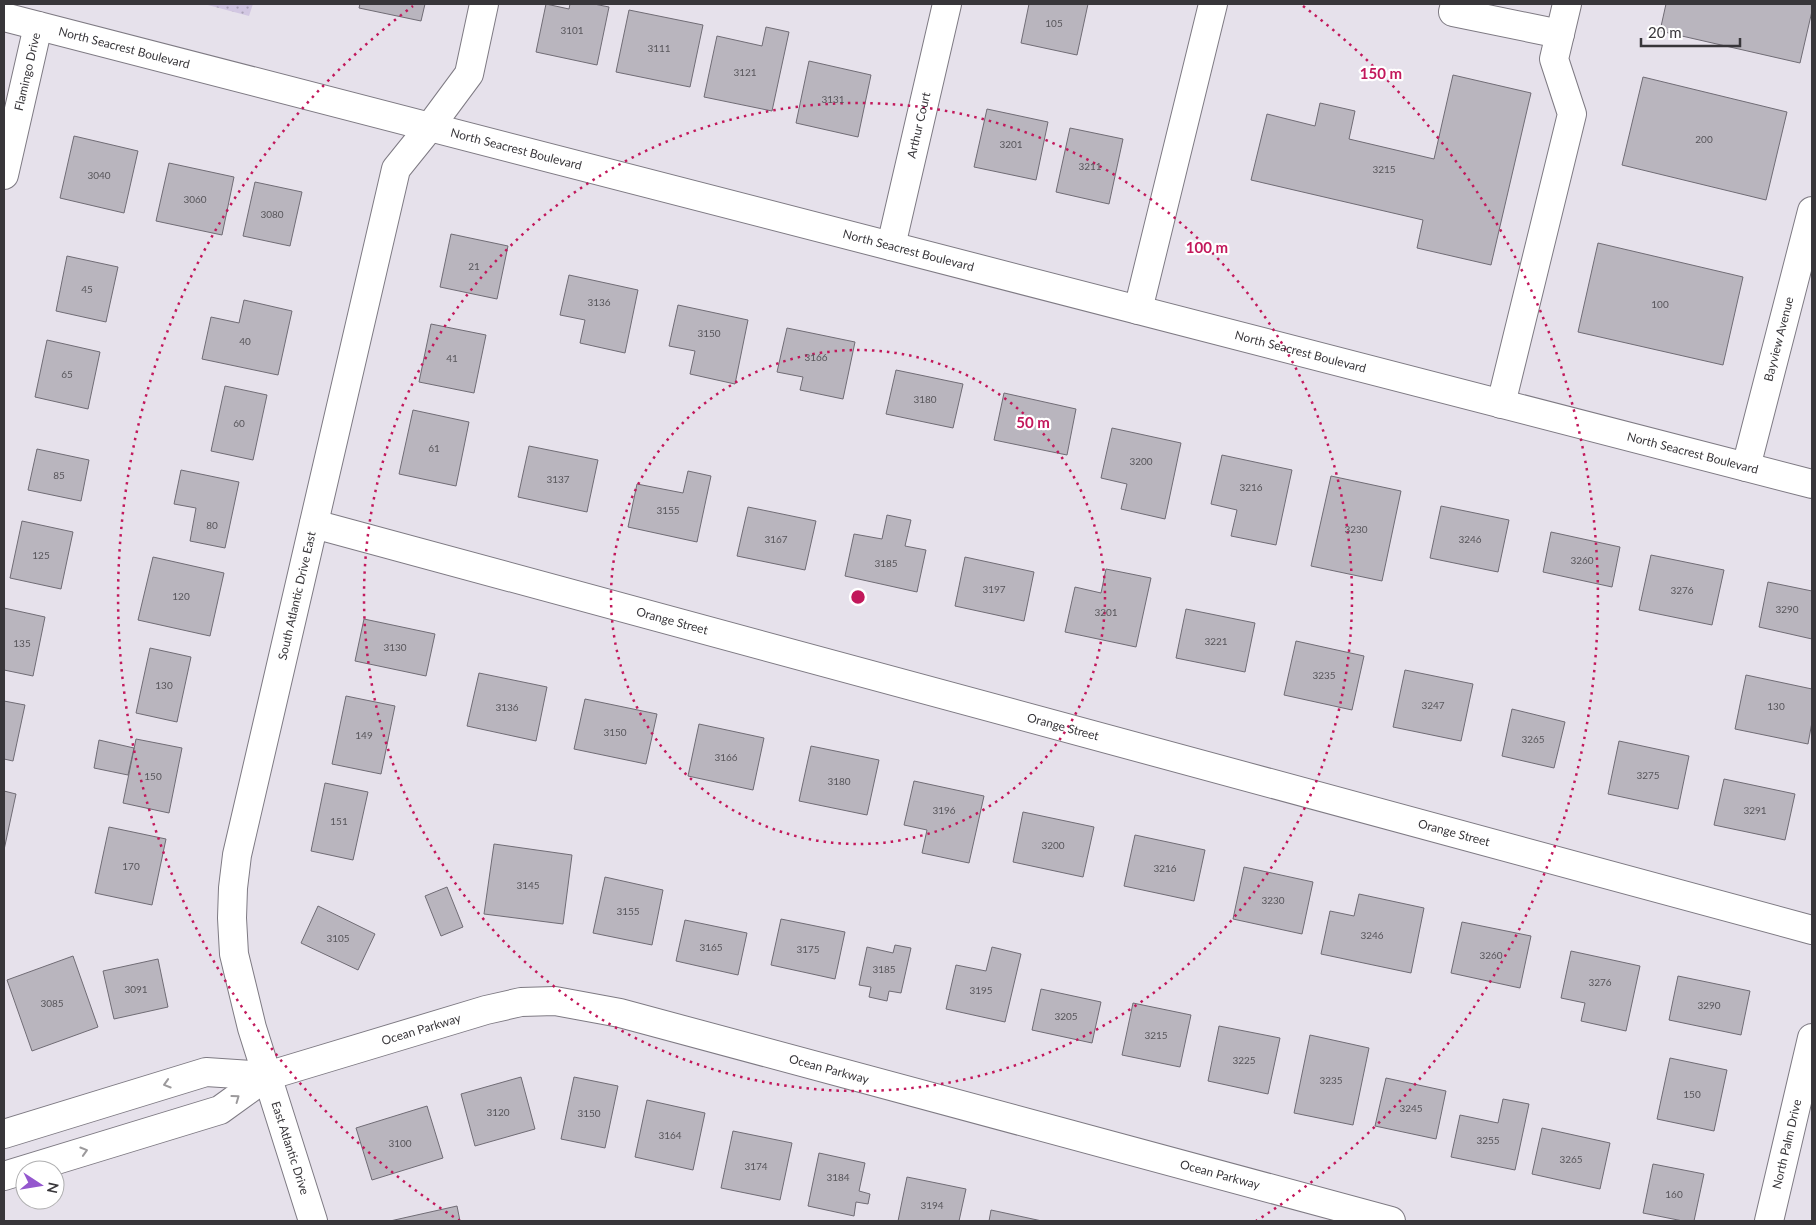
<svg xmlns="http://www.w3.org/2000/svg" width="1816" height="1225" font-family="Lato,sans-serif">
<defs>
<pattern id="grass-dots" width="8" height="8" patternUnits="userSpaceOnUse" patternTransform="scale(1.25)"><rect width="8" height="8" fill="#d2c7e2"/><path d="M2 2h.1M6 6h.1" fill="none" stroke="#aba2b8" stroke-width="1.8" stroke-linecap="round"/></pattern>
</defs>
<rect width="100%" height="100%" fill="#e6e1eb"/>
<path fill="url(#grass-dots)" d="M204,4H253L249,16Z"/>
<path fill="#b9b5be" stroke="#706c75" d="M360,4H425L421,21L359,8Z
M546,4L569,9L570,4H594L609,7L597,65L536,52Z
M1029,4H1088L1077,55L1021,43Z
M1666,4H1812V11L1800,63L1660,31Z
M629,10L703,25L690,87L616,72Z
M766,27L789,32L772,111L704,97L717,36L762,46Z
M809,61L871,75L858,137L796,123Z
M1453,75L1531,93L1491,265L1417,248L1423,220L1251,180L1267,114L1315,126L1320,103L1355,111L1349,139L1434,159Z
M1643,77L1787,112L1766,200L1622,165Z
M987,109L1048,122L1036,180L974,167Z
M1070,128L1123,139L1109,204L1056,192Z
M74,136L138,151L124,213L60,198Z
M169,163L234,177L222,235L156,221Z
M255,182L302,192L290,246L243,236Z
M451,234L508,246L497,299L440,287Z
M1598,243L1743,277L1723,365L1578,332Z
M67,256L118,267L106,322L56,311Z
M569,275L638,290L625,353L580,343L585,320L560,315Z
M244,300L292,311L278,375L202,359L211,317L239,323Z
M678,305L748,320L735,384L690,374L695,351L669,346Z
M431,324L486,335L474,393L419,382Z
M787,328L855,342L843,399L800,390L803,377L777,372Z
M47,340L100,352L88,409L35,397Z
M896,370L963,384L953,428L886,414Z
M225,386L267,395L253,460L211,451Z
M1004,393L1076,409L1067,455L994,440Z
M413,410L469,422L456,486L399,474Z
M1112,428L1181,443L1165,519L1121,509L1127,484L1101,478Z
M529,446L598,460L587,512L518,497Z
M37,449L89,460L81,501L28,490Z
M1222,455L1292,470L1276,545L1231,536L1237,510L1211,504Z
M181,470L239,482L225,548L190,541L196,508L174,504Z
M688,471L711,476L697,542L628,527L637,484L683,493Z
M1331,476L1401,491L1382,581L1311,566Z
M1441,506L1509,520L1498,572L1430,558Z
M748,507L816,521L805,570L737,556Z
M887,515L911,520L905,546L926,550L917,592L845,576L854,534L882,539Z
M22,521L73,532L61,589L10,578Z
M1551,532L1620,547L1612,587L1543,572Z
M1651,555L1724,570L1712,625L1639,610Z
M153,557L224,573L210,636L138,620Z
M965,557L1034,572L1024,621L955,606Z
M1106,569L1151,578L1136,647L1065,632L1075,587L1101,593Z
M1768,582L1812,591V639L1759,627Z
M4,608L45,617L33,676L4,670Z
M1186,609L1255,623L1245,672L1176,658Z
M364,619L435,634L426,676L355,661Z
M1296,641L1364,656L1352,710L1284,695Z
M150,648L191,657L177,722L136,713Z
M1405,670L1473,684L1461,741L1393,727Z
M479,673L547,687L536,741L467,726Z
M1746,675L1812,689V722L1808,744L1735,729Z
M346,696L395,706L381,774L332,764Z
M585,699L657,714L646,764L574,749Z
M4,701L25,705L13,761L4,759Z
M1512,709L1565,722L1554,768L1502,756Z
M699,724L764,738L753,790L688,776Z
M136,739L182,748L169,813L123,803Z
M99,740L134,748L128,775L94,768Z
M1619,741L1689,756L1678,809L1608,794Z
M811,746L879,760L867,815L799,801Z
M1724,779L1795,794L1785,840L1714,825Z
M914,781L984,796L969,863L922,853L927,830L904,825Z
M325,783L368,792L353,860L311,851Z
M4,791L16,794L4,850Z
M1023,812L1094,827L1083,877L1013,862Z
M109,827L166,839L152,905L95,893Z
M1135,835L1205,850L1194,901L1124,886Z
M494,844L572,855L563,924L484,914Z
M1244,867L1313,882L1302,934L1233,919Z
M605,877L663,890L652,945L593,933Z
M447,887L463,927L441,936L425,896Z
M1359,894L1424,908L1411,973L1321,954L1330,911L1354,916Z
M318,906L375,934L358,970L301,943Z
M781,919L845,932L835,979L771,965Z
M685,920L747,933L738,975L676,961Z
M1462,922L1531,936L1520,988L1451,973Z
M895,945L911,948L901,993L889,991L887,1001L869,997L871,987L859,985L867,947L893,953Z
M992,947L1021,954L1005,1022L946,1009L956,965L986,971Z
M1571,951L1640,966L1626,1031L1581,1021L1585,1003L1561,998Z
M73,956L98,1027L32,1051L7,980Z
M158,959L168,1007L114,1019L103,971Z
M1678,976L1750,991L1741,1035L1669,1020Z
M1041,989L1101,1002L1092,1043L1032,1030Z
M1133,1003L1191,1015L1180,1067L1122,1055Z
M1219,1026L1280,1038L1268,1094L1208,1081Z
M1310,1035L1369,1048L1353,1125L1294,1113Z
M1670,1058L1727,1070L1714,1131L1657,1119Z
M521,1077L535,1129L475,1146L461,1094Z
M574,1077L618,1086L605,1148L561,1139Z
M1386,1078L1446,1091L1436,1139L1375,1126Z
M1503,1099L1529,1104L1515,1170L1451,1157L1460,1115L1498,1123Z
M647,1100L705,1113L693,1170L635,1157Z
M427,1106L443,1158L372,1180L356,1128Z
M1542,1128L1610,1143L1600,1189L1532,1174Z
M733,1131L792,1143L780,1200L721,1188Z
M819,1153L865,1163L859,1191L870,1194L868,1204L856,1202L854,1216L808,1206Z
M1653,1164L1704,1174L1694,1221H1683L1643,1213Z
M907,1177L966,1189L959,1221H898Z
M457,1206L460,1221H390Z
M991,1210L1042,1221H989Z"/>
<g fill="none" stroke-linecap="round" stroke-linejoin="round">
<defs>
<g id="minor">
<path d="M1455,4L1453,12L1560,34"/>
<path id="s1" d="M4,17L1812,484"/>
<path id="s2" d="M4,175L38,26"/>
<path id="s3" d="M891,246L947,4"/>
<path d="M1138,310L1213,4"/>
<path d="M1501,404L1572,114L1554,59L1567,4"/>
<path id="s4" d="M1746,467L1812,211"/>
<path id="s5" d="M314,524L1812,930"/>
<path d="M4,1134L206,1072L267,1076"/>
<path id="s6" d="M4,1176L220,1110L267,1076L486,1010L521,1002L555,1001L620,1013L1391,1221"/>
<path id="s7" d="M313,1221L252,1028L234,954L232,918L233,888L237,855L396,169L429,128L469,74L484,4"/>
<path id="s8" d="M1769,1221L1812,1038"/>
</g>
</defs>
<use href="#minor" stroke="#7e7a83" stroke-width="30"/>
<use href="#minor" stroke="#fff" stroke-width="28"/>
</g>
<defs><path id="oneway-chevron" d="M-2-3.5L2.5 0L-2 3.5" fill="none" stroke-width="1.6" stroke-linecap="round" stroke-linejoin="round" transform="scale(1.25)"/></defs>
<g stroke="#9c9a9c">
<use href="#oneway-chevron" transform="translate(167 1084) rotate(163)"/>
<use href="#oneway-chevron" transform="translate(236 1098) rotate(-36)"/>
<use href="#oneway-chevron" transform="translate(84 1151) rotate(-17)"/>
</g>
<g fill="none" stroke="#c2185b" stroke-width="2.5" stroke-dasharray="2.5 5">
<circle cx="858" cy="597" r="247"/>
<circle cx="858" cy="597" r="494"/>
<path d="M460 1221A740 740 0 0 1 413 6M1303 6A740 740 0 0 1 1256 1221"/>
</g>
<g text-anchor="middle" stroke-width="4.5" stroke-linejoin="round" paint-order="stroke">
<g font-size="10" fill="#58565b">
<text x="1054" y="27">105</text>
<text x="572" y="34">3101</text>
<text x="659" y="52">3111</text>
<text x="745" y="76">3121</text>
<text x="833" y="103">3131</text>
<text x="1704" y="143">200</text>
<text x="1011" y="148">3201</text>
<text x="1090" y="170">3211</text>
<text x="1384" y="173">3215</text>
<text x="99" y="179">3040</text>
<text x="195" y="203">3060</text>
<text x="272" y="218">3080</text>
<text x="474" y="270">21</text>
<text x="87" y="293">45</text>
<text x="599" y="306">3136</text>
<text x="1660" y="308">100</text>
<text x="709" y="337">3150</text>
<text x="245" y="345">40</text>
<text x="816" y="361">3166</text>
<text x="452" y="362">41</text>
<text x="67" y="378">65</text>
<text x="925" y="403">3180</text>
<text x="239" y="427">60</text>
<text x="434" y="452">61</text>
<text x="1141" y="465">3200</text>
<text x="59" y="479">85</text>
<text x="558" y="483">3137</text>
<text x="1251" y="491">3216</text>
<text x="668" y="514">3155</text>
<text x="212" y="529">80</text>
<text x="1356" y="533">3230</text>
<text x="776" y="543">3167</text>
<text x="1470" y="543">3246</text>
<text x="41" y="559">125</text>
<text x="1582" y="564">3260</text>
<text x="886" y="567">3185</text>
<text x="994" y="593">3197</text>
<text x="1682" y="594">3276</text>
<text x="181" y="600">120</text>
<text x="1787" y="613">3290</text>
<text x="1106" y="616">3201</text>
<text x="1216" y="645">3221</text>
<text x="22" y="647">135</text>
<text x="395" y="651">3130</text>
<text x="1324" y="679">3235</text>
<text x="164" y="689">130</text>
<text x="1433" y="709">3247</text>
<text x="1776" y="710">130</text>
<text x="507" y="711">3136</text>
<text x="615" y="736">3150</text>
<text x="364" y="739">149</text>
<text x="1533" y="743">3265</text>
<text x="726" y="761">3166</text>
<text x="1648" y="779">3275</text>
<text x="153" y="780">150</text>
<text x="839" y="785">3180</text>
<text x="944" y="814">3196</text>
<text x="1755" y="814">3291</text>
<text x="339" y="825">151</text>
<text x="1053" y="849">3200</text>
<text x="131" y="870">170</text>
<text x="1165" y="872">3216</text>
<text x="528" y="889">3145</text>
<text x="1273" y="904">3230</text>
<text x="628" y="915">3155</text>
<text x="1372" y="939">3246</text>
<text x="338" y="942">3105</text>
<text x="711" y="951">3165</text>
<text x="808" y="953">3175</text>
<text x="1491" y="959">3260</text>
<text x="884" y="973">3185</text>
<text x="1600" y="986">3276</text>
<text x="136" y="993">3091</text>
<text x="981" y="994">3195</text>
<text x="52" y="1007">3085</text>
<text x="1709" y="1009">3290</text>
<text x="1066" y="1020">3205</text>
<text x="1156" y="1039">3215</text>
<text x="1244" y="1064">3225</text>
<text x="1331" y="1084">3235</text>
<text x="1692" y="1098">150</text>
<text x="1411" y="1112">3245</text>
<text x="498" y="1116">3120</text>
<text x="589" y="1117">3150</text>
<text x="670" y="1139">3164</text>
<text x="1488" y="1144">3255</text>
<text x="400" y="1147">3100</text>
<text x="1571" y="1163">3265</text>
<text x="756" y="1170">3174</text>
<text x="838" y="1181">3184</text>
<text x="1674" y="1198">160</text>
<text x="932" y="1209">3194</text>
</g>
<g font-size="12" fill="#38363a" stroke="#fff">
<text dy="4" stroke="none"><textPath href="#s1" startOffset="124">North Seacrest Boulevard</textPath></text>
<text dy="4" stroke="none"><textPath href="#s2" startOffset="106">Flamingo Drive</textPath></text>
<text dy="4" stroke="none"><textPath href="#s3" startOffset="124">Arthur Court</textPath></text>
<text dy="4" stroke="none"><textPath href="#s1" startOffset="529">North Seacrest Boulevard</textPath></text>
<text dy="4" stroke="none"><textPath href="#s1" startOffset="934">North Seacrest Boulevard</textPath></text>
<text dy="4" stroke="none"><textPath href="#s4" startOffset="132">Bayview Avenue</textPath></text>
<text dy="4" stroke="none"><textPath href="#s1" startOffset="1339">North Seacrest Boulevard</textPath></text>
<text dy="4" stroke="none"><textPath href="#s1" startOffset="1744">North Seacrest Boulevard</textPath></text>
<text dy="4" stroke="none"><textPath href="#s7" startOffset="644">South Atlantic Drive East</textPath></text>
<text dy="4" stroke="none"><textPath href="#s5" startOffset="371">Orange Street</textPath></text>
<text dy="4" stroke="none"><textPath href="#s5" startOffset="776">Orange Street</textPath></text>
<text dy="4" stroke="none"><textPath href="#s5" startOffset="1181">Orange Street</textPath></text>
<text dy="4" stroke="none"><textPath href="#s6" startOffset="445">Ocean Parkway</textPath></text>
<text dy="4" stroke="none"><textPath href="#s6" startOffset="865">Ocean Parkway</textPath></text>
<text dy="4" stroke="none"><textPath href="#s8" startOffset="79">North Palm Drive</textPath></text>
<text transform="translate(290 1148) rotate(72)" y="4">East Atlantic Drive</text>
<text dy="4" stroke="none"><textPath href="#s6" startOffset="1270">Ocean Parkway</textPath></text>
</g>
</g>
<circle cx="858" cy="597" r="8" fill="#c2185b" stroke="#fff" stroke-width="2.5"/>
<g font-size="15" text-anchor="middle" font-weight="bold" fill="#c2185b" stroke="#fff" stroke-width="4.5" stroke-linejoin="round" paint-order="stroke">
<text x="1381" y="79">150 m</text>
<text x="1207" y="253">100 m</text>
<text x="1033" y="428">50 m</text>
</g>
<rect width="1816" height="1225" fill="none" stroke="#38363a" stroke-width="10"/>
<g transform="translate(40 1185) rotate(102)"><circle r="24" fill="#ffffff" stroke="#afafb0"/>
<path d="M0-4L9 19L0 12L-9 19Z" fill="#9457ce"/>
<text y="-8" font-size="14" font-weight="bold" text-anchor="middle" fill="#38363a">N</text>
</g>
<path d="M1641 38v8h99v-8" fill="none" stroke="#38363a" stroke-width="2.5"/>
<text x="1648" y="38" font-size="15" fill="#38363a" stroke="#ffffff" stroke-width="4" paint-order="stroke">20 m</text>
</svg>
